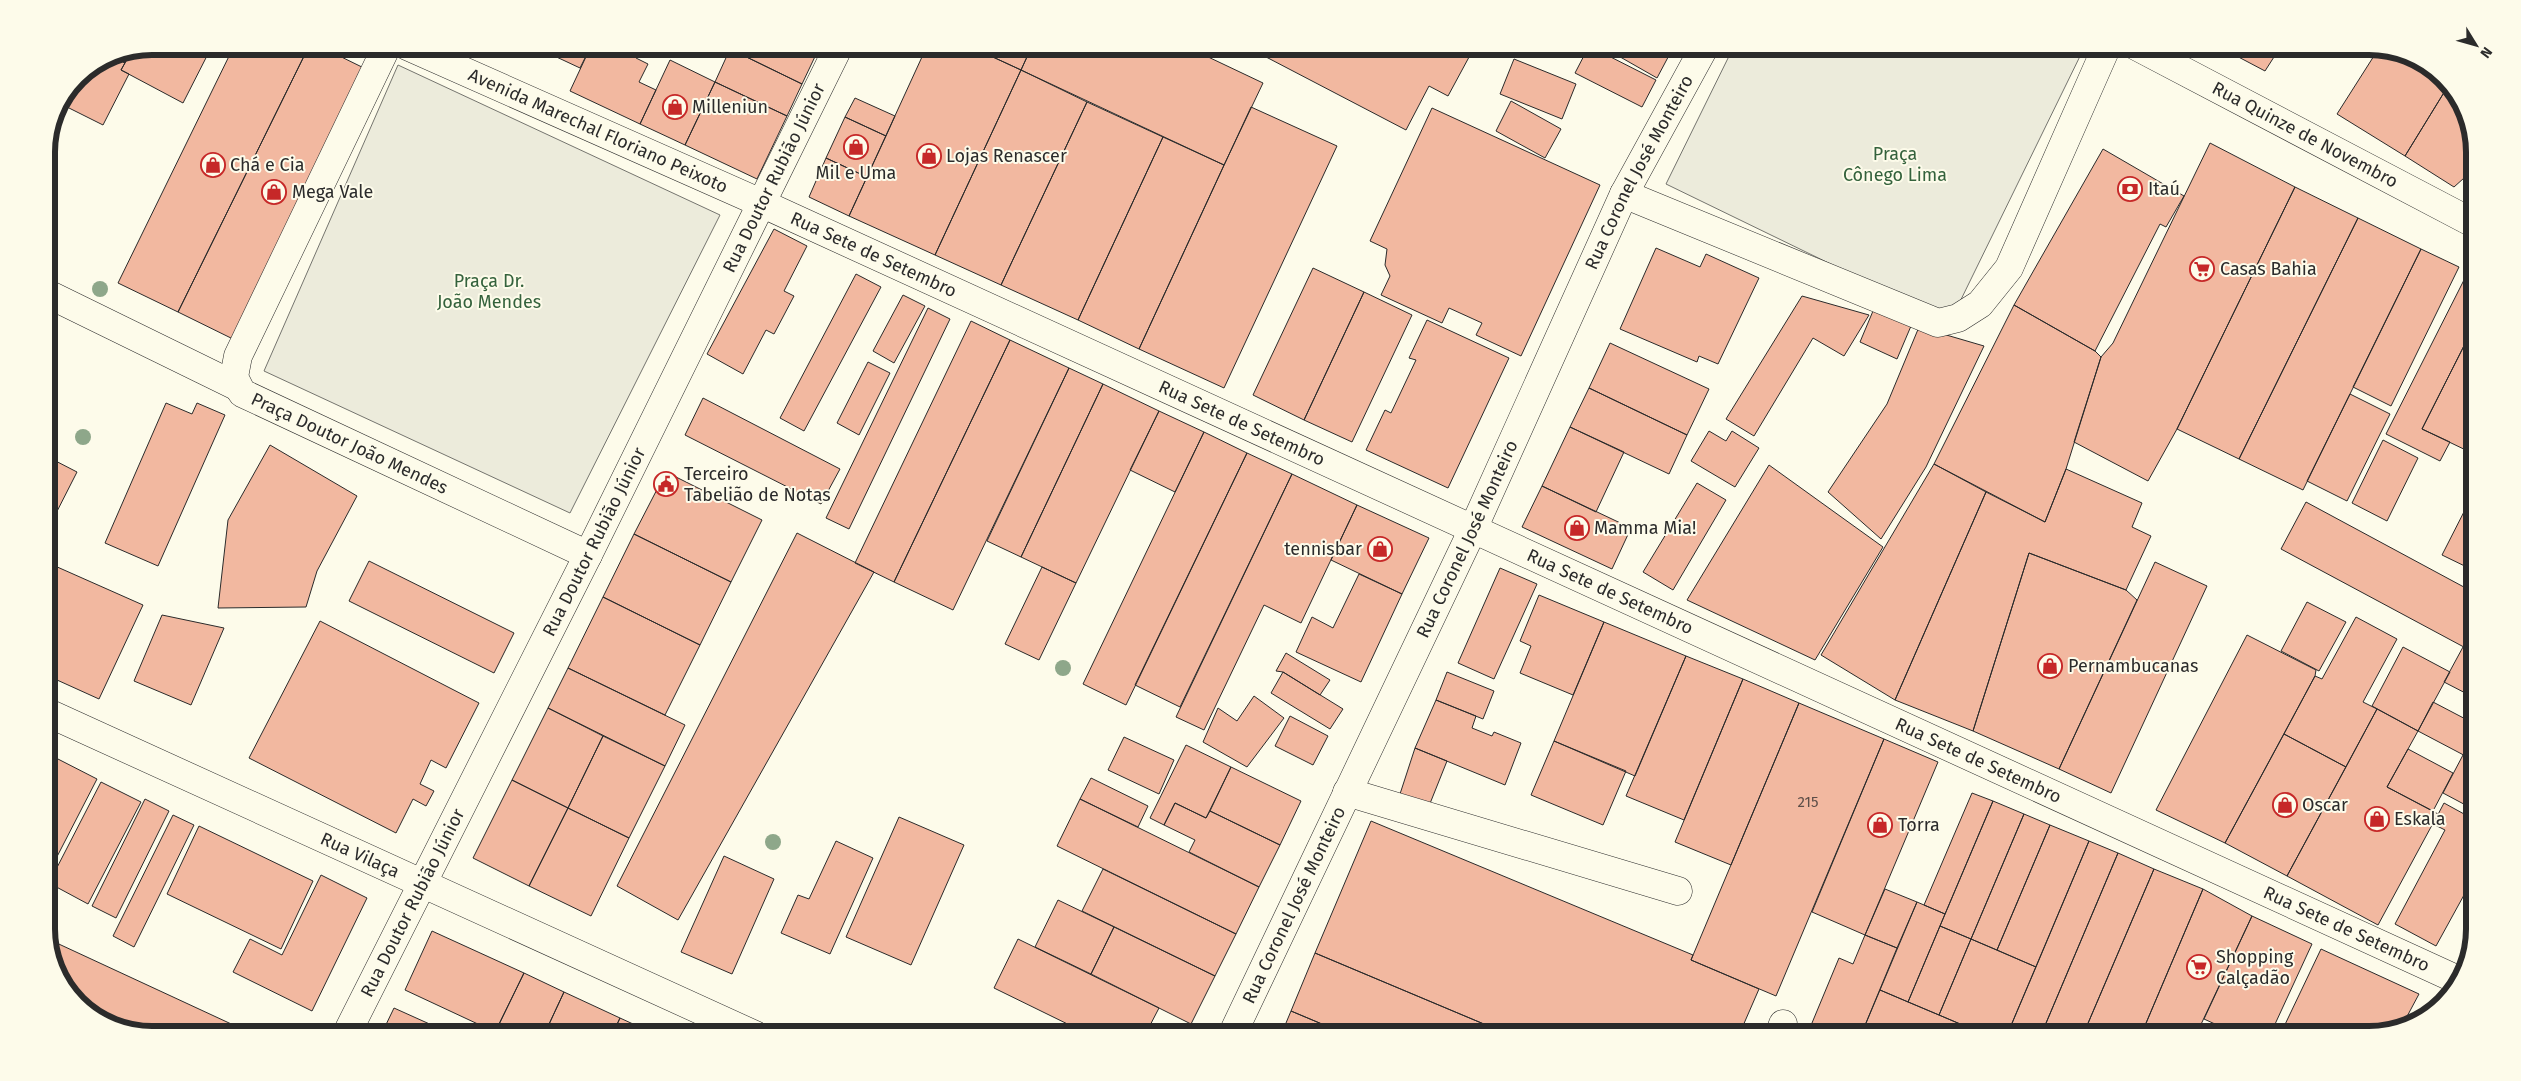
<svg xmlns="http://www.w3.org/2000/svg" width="2521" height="1081" font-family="'Fira Sans',sans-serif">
<rect width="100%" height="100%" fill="#fdfbea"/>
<path fill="#ecebdb" stroke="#74746e" d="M1734,46H2085L1950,322L1666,184Z
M398,65L720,215L570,513L264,371Z"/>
<path fill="#f2b8a0" stroke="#2b2b2b" d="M152,46H212L183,103L121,70L132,50Z
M234,46H309L178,312L118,283Z
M309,46H319L370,71L237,341L178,312Z
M533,46H591L580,68Z
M591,46H641L636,58L648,64L639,82L656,90L640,124L570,91Z
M724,46H820L802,84Z
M927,46H969L1021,70L935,255L849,216Z
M969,46H1032L1021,70Z
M1032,46H1208L1204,55L1263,83L1224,165L1021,70Z
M1245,46H1475L1448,96L1429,86L1406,130Z
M1561,46H1582L1577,55Z
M1589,46L1656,80L1642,107L1575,73Z
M1610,46H1674L1657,78L1608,50Z
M2232,46H2281L2265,71L2229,52Z
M2379,48L2409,54L2448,86L2405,156L2337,114Z
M730,49L802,84L787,116L715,82Z
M132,50L125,63L111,55L112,54Z
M111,55L125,63L121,70L129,74L103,125L65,106L81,75Z
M1514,59L1576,84L1562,119L1500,94Z
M670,60L715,82L685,145L640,124Z
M1021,70L1087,102L1001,285L935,255Z
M715,82L787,116L757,179L685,145Z
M2448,86L2457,93L2475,145V161L2464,178L2454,187L2405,156Z
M855,98L895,116L886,136L845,117Z
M1511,101L1561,129L1545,158L1496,131Z
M1087,102L1163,137L1078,320L1001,285Z
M1251,107L1337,146L1224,388L1139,349Z
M1432,108L1600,185L1521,356L1476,335L1482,323L1449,308L1442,323L1381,295L1390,276L1385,265L1387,249L1370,241Z
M845,117L886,136L867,177L826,158Z
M1163,137L1224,165L1139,349L1078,320Z
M2210,143L2295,187L2177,429L2148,481L2074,442L2101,357L2113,343Z
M2103,149L2184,196L2166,227L2160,224L2095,351L2014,305Z
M826,158L867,177L849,216L809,197Z
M2475,161V185L2464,178Z
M2295,187L2358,218L2239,459L2177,429Z
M2358,218L2421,249L2303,490L2239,459Z
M774,229L807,246L784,291L794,296L774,334L766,330L743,374L707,354Z
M1656,248L1700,267L1706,254L1759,278L1718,364L1699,356L1697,362L1620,329Z
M2421,249L2459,267L2391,406L2353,387Z
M1313,268L1364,292L1304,420L1253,395Z
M856,274L881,287L804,431L780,418Z
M2465,278L2475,282V324L2422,429L2450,442L2440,461L2386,434Z
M1364,292L1412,315L1352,442L1304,420Z
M903,295L925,306L894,363L873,351Z
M1802,296L1869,315L1844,356L1813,338L1754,436L1726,419Z
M2014,305L2095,351L2101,357L2066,469L2045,522L1934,464Z
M928,308L950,319L849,529L826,518Z
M1873,311L1911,326L1897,359L1860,342Z
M1427,320L1509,358L1448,488L1366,450L1385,410L1391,413L1416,360L1409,358Z
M971,321L1010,340L894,582L855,563Z
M2475,324V447L2472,453L2422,429Z
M1919,327L1984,346L1926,467L1881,539L1828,492L1887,404Z
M1010,340L1069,368L953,610L894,582Z
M1610,343L1709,389L1687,435L1589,388Z
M868,362L890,373L859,435L837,423Z
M1069,368L1103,384L1021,557L987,541Z
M1103,384L1159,411L1076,583L1021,557Z
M1589,388L1687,435L1669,474L1570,427Z
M2350,394L2390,414L2347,501L2307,481Z
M703,398L840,469L821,504L685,435Z
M166,403L192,414L197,403L225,415L158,566L105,543Z
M1159,411L1204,432L1175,492L1130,470Z
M1570,427L1624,452L1596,512L1542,486Z
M1709,431L1726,441L1732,431L1759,448L1735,487L1691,461Z
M1204,432L1247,453L1126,705L1083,684Z
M2383,440L2418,458L2387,521L2352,503Z
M270,445L357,496L317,571L306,607L218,608L228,520Z
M1247,453L1292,474L1180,707L1135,685Z
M46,456L77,472L46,533Z
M1934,464L1986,492L1895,700L1821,655Z
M1769,465L1883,547L1815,660L1687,600Z
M2066,469L2142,503L2132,527L2151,536L2126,590L2029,553L1973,731L1895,700L1986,492L2045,522Z
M666,472L762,520L731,582L634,534Z
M1292,474L1357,505L1301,623L1264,605L1204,730L1176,717Z
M1697,483L1726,500L1673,590L1643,572Z
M1542,486L1631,528L1612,569L1522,527Z
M2306,502L2475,593V653L2281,549Z
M2469,502L2475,505V571L2442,555Z
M1357,505L1429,538L1402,594L1331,560Z
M797,533L874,572L678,920L617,886Z
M634,534L731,582L700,645L603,597Z
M2029,553L2126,590L2137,600L2059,769L1973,731Z
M369,561L514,633L494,673L349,601Z
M46,562L143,605L99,699L46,675Z
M2155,562L2207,586L2111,793L2059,769Z
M1042,567L1076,583L1039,660L1005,644Z
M1500,568L1537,584L1494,679L1458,663Z
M1359,574L1402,594L1361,682L1296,652L1312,617L1333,628Z
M1539,595L1604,622L1573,695L1520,673L1531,646L1520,641Z
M603,597L700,645L665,715L568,668Z
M2307,602L2346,622L2319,671L2281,651Z
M162,615L224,628L191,705L134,681Z
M2356,617L2397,639L2363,702L2377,709L2346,767L2284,734L2315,676L2322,679Z
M320,621L479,703L446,768L431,760L420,784L434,791L426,806L413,799L396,833L249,758Z
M1604,622L1686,656L1635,776L1554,741Z
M2247,635L2316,670L2315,676L2225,843L2156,810Z
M2403,647L2450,672L2418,731L2372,706Z
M2463,647L2475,653V698L2444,682Z
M1286,653L1330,680L1320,695L1283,672L1276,671Z
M1686,656L1743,679L1684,820L1626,796Z
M568,668L685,725L665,766L548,708Z
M1283,672L1343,709L1330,729L1271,693Z
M1447,672L1494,691L1483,719L1436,700Z
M1743,679L1799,703L1731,865L1675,842Z
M1254,696L1284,718L1247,767L1203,742L1218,708L1237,721Z
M1436,700L1476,716L1472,728L1492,736L1494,732L1521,743L1505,785L1415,748Z
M2433,702L2475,724V761L2418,731Z
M1799,703L1884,739L1776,996L1691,960Z
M548,708L603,736L568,808L512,780Z
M2377,709L2418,731L2387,787L2438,814L2378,925L2287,876Z
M1290,716L1328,736L1313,765L1275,746Z
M2284,734L2346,767L2287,876L2225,843Z
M603,736L665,766L629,838L568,808Z
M1124,737L1174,760L1159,794L1108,770Z
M1884,739L1938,762L1865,935L1812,912Z
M1554,741L1626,771L1603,825L1531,795Z
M1186,745L1231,767L1206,818L1175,803L1164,825L1150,818Z
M1415,748L1447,761L1429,806L1400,794Z
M2408,749L2453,773L2433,811L2387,787Z
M2463,755L2475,761V810L2443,793Z
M56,758L97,779L46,878V778Z
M1231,767L1301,801L1280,845L1210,811Z
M1091,778L1148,806L1138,827L1080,799Z
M512,780L568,808L529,886L473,858Z
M101,782L141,802L88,904L49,883Z
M1972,793L1993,801L1945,914L1924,905Z
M145,799L169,811L116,918L92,906Z
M1080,799L1259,887L1236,934L1057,846Z
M1993,801L2024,814L1971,939L1940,926Z
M1175,803L1206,818L1210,811L1280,845L1259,887L1189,852L1195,840L1164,825Z
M2444,803L2475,820V875L2436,946L2395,924L2445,830L2433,824Z
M568,808L629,838L591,916L529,886Z
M2024,814L2050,825L1997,950L1971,939Z
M173,815L194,825L134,947L113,936Z
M899,817L964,845L911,965L846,937Z
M1371,821L1693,955L1691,960L1759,989L1739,1035H1510L1315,953Z
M2050,825L2089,841L2036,967L1997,950Z
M199,826L313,881L281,949L167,894Z
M836,841L873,858L830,954L781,933L798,895L809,899Z
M2089,841L2118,853L2041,1035H2007Z
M2118,853L2154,869L2083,1035H2041Z
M724,856L774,879L732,974L681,952Z
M1103,869L1236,934L1215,976L1082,911Z
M2154,869L2203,889L2141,1035H2083Z
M321,875L367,898L312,1011L233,972L250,939L282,955Z
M1885,889L1917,902L1897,948L1865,935Z
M2203,889L2252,916L2196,1035H2141Z
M1058,900L1114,927L1091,974L1035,947Z
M1917,902L1945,914L1908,1002L1880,990Z
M2252,916L2312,944L2270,1035H2239L2204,1019Z
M1940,926L1971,939L1939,1015L1908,1002Z
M1114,927L1215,976L1191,1024L1091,974Z
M432,931L524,973L495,1032L405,990Z
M1865,935L1897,948L1861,1035L1850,1030L1848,1035H1807L1839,958L1853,964Z
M48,939L255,1035H152L112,1027L68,993Z
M1018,939L1159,1008L1145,1035H1090L994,988Z
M1971,939L2036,967L2007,1035H1986L1939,1015Z
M2321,949L2419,994L2403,1024L2369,1035H2280Z
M1315,953L1510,1035H1348L1291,1011Z
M524,973L564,992L544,1035H494Z
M1880,990L1972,1029L1969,1035H1861Z
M564,992L620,1018L612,1035H544Z
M394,1008L454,1035H381Z
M1291,1011L1348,1035H1281Z
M620,1018L657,1035H612Z
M1070,1025L1090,1035H1065Z"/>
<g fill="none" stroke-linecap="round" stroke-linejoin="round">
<defs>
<g id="minor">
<path id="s1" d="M387,46L238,356L234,377L242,393L588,555"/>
<path id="s2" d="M407,46L761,203L2458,980"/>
<path d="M1624,194L1938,323L1958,318L1980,304L2009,268L2107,46"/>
<path d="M46,293L238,387"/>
<path id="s3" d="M46,712L755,1035"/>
<path d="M1347,792L1678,891"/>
<path id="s4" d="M346,1035L588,555L839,46"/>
<path id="s5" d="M1232,1035L1473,529L1624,194L1705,46"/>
<path d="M1779,1035L1783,1024"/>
</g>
<g id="major">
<path id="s6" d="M2136,46L2475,224"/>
</g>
</defs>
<use href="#minor" stroke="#2b2b2b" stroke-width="29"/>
<use href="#major" stroke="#2b2b2b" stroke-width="29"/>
<use href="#minor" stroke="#fdfbea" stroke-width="28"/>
<use href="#major" stroke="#fdfbea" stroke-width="28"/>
</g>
<g fill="#8ea78a">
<circle cx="100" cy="289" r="8"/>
<circle cx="83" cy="437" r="8"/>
<circle cx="1063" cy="668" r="8"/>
<circle cx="773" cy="842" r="8"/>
</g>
<defs>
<symbol id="shop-ring" viewBox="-11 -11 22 22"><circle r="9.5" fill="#fdfbea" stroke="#c62828" stroke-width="1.5"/><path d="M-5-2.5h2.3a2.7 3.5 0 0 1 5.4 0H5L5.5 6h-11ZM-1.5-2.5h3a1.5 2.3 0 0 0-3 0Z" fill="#c62828"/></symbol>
<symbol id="bank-ring" viewBox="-11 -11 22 22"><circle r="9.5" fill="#fdfbea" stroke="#c62828" stroke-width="1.5"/><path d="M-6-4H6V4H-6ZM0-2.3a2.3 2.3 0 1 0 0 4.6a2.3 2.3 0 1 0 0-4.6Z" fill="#c62828"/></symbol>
<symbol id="supermarket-ring" viewBox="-11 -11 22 22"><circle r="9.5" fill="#fdfbea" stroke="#c62828" stroke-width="1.5"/><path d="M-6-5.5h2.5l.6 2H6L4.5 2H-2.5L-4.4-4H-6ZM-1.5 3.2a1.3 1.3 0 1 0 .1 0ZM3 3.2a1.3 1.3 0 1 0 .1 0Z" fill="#c62828"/></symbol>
<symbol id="civic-ring" viewBox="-11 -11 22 22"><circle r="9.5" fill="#fdfbea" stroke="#c62828" stroke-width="1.5"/><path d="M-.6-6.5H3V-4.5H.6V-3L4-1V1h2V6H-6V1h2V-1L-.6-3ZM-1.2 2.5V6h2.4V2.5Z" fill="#c62828"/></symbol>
</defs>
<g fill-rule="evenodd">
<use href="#shop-ring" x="661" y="93" width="28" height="28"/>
<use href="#shop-ring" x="842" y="133" width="28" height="28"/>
<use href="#shop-ring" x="915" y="142" width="28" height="28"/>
<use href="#shop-ring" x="199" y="151" width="28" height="28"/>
<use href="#bank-ring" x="2116" y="175" width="28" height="28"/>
<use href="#shop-ring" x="260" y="178" width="28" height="28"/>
<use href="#supermarket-ring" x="2188" y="255" width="28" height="28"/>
<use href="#civic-ring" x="652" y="470" width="28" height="28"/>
<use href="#shop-ring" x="1563" y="514" width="28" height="28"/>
<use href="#shop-ring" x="1366" y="535" width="28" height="28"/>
<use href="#shop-ring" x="2036" y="652" width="28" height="28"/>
<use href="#shop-ring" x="2271" y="791" width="28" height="28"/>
<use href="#shop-ring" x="2363" y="805" width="28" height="28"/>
<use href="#shop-ring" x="1866" y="811" width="28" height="28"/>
<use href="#supermarket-ring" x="2185" y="953" width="28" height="28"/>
</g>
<g text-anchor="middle" stroke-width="4" stroke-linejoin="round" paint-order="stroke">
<g font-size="15" fill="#5d4e48">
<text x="1808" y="807">215</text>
</g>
<g font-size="18" fill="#2b2b2b" stroke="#fdfbea" text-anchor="start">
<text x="692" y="113">Milleniun</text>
<text x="946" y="162">Lojas Renascer</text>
<text x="230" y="171">Chá e Cia</text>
<text x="856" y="179" text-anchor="middle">Mil e Uma</text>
<text x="2148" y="195">Itaú</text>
<text x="292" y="198">Mega Vale</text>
<text x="2220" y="275">Casas Bahia</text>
<text x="684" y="480">Terceiro<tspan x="684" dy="21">Tabelião de Notas</tspan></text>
<text x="1594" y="534">Mamma Mia!</text>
<text x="1362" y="555" text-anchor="end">tennisbar</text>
<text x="2068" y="672">Pernambucanas</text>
<text x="2302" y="811">Oscar</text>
<text x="2394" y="825">Eskala</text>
<text x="1898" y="831">Torra</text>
<text x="2216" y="963">Shopping<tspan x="2216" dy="21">Calçadão</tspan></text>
</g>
<g font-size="18" fill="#2b2b2b" stroke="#fdfbea">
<text dy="6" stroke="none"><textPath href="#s2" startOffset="209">Avenida Marechal Floriano Peixoto</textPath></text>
<text dy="6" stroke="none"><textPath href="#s6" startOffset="191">Rua Quinze de Novembro</textPath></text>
<text dy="6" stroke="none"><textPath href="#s5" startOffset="954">Rua Coronel José Monteiro</textPath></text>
<text dy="6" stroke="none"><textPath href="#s4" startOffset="958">Rua Doutor Rubião Júnior</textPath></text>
<text dy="6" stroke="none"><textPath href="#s2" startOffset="511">Rua Sete de Setembro</textPath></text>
<text dy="6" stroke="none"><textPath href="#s2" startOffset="916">Rua Sete de Setembro</textPath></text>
<text dy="6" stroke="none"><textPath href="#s1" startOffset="502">Praça Doutor João Mendes</textPath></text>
<text dy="6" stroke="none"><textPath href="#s5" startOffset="549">Rua Coronel José Monteiro</textPath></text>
<text dy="6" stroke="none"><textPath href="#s4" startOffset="552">Rua Doutor Rubião Júnior</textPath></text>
<text dy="6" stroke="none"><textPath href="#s2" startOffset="1321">Rua Sete de Setembro</textPath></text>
<text dy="6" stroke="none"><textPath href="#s2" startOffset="1726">Rua Sete de Setembro</textPath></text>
<text dy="6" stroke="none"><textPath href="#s3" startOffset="345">Rua Vilaça</textPath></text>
<text dy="6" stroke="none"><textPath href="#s4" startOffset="148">Rua Doutor Rubião Júnior</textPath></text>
<text dy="6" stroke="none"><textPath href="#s5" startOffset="144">Rua Coronel José Monteiro</textPath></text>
<text dy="6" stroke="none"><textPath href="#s2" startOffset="2131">Rua Sete de Setembro</textPath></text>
</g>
<g font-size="18" fill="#34623c" stroke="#fdfbea">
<text x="1895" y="160">Praça<tspan x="1895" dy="21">Cônego Lima</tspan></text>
<text x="489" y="287">Praça Dr.<tspan x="489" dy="21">João Mendes</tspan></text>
</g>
</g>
<path d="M0 0H2521V1081H0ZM152 55H2369A97 97 0 0 1 2466 152V929A97 97 0 0 1 2369 1026H152A97 97 0 0 1 55 929V152A97 97 0 0 1 152 55Z" fill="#fdfbea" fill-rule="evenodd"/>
<path fill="none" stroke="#2b2b2b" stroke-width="6" d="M152 55H2369A97 97 0 0 1 2466 152V929A97 97 0 0 1 2369 1026H152A97 97 0 0 1 55 929V152A97 97 0 0 1 152 55Z"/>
<g transform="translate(2476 45) rotate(127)" stroke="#fdfbea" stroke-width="4" paint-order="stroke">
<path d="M0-4L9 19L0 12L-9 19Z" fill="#2b2b2b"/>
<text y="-8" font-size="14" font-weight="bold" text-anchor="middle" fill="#2b2b2b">N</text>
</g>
</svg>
